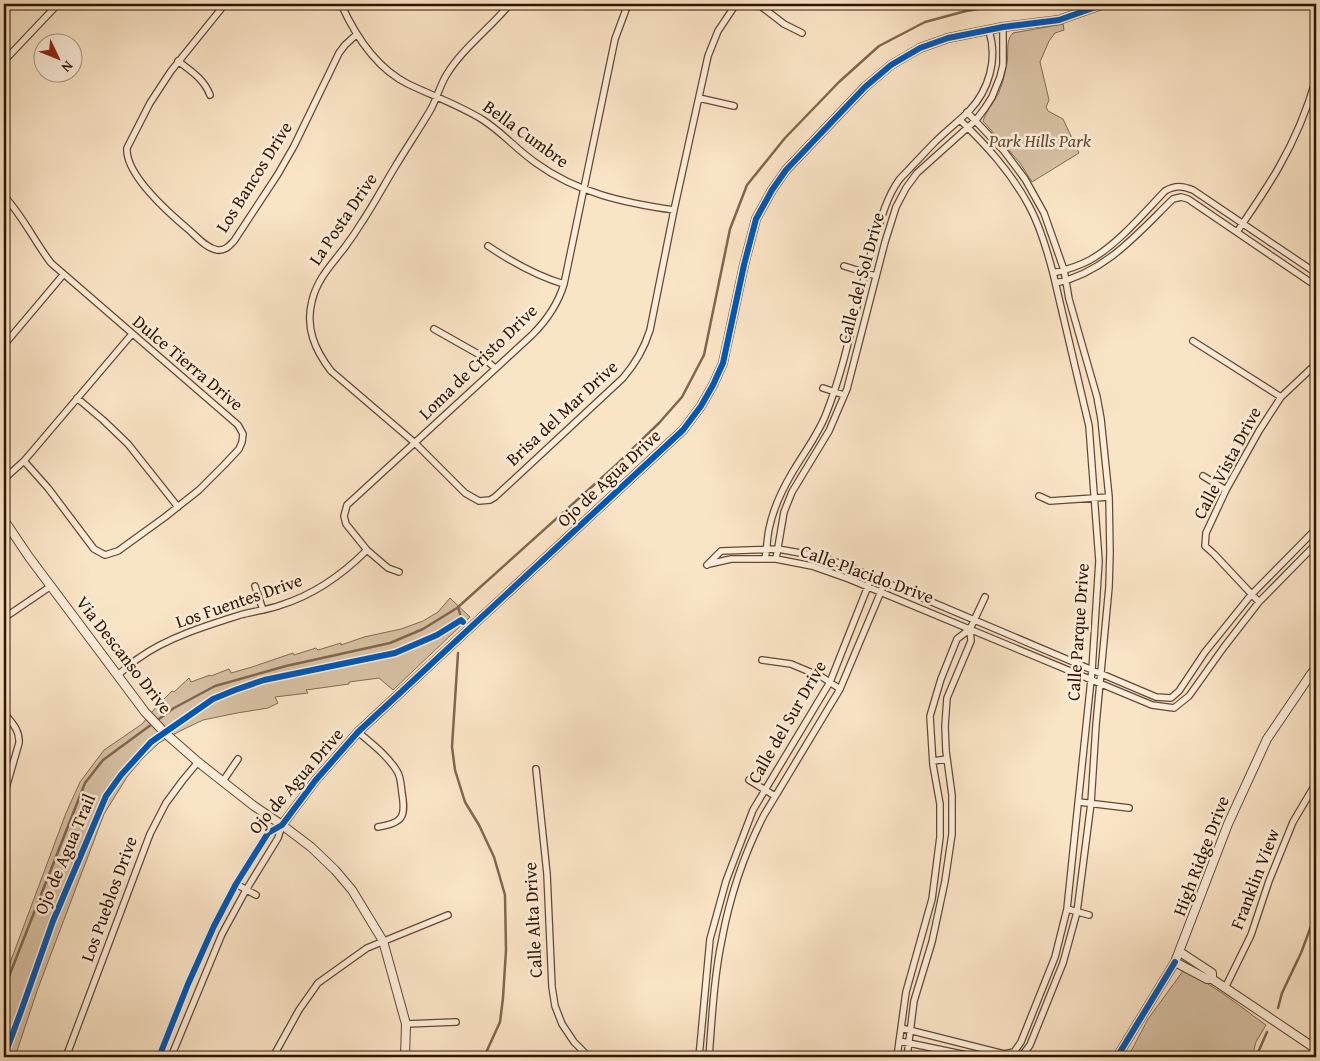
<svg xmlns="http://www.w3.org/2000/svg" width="1320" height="1061" font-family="'Gentium Book Plus',serif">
<rect width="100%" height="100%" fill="#fae4c6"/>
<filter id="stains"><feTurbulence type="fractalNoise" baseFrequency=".004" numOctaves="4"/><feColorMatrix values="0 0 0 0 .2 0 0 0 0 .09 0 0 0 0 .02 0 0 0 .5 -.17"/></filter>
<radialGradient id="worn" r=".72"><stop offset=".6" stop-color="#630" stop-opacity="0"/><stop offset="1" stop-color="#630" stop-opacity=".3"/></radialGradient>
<path fill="#d7c1a4" stroke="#836a52" d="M1063,24L1064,30L1055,33L1049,41L1040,62L1049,100L1046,107L1048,111L1063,119L1079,153L1032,182L1020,163L983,121C986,111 992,105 997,96C1002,87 1005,74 1007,63C1009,52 1005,41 1013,33Z
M450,598L470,617L393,690L379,678L349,682V684L306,690L308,693L275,697L278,703L268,708L237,713L203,720L180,731L159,743L142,759L127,777L104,814L37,991L15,1057H4V979L66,813L80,782L104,750L142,724L157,706L172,691L174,692L189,678L191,682L210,675L211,676L229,669L231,673L252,667L293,653L294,655L316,648L318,650L341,643V645L364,637L401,629L423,621L438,612Z
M1183,971C1214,984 1239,1006 1266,1025L1256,1042L1252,1057H1128L1148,1019Z"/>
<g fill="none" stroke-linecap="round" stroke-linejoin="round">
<path stroke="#7f664f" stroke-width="2.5" d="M458,607L460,614
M458,653L452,747L455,770L465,802L479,825L494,857L505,895L506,950L503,998L500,1022L484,1057
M4,989L85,783L103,760L174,708L215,686L286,666L390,643L423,629L457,608L616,465L659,423L682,397L704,355L730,229L747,185L785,138L839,82L879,46L925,22L966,11L1010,4
M1278,1008L1282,993L1301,953L1316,913
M1256,1057L1267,1032"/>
<defs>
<path id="minor" d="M225,4L171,71L150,103L127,148C125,175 170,214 189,230C197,237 206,248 217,250C225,251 229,246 234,241L278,174L294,146L339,53L345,45L357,34
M341,4C355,35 376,68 408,84C433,96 459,105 483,120C502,132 517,150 536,163C577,193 625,203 674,210
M510,4C490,28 463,48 447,74C440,85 437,98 431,109C420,128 407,147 395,167C384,185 374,204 362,222C357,230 351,239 345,247C332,264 317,279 312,301C305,328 315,350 331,371L415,443L465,493L479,501L490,500L495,497L623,378C636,363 644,349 650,330L674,210L708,56L718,31L736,4
M758,4L784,24L802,33
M4,61L58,4
M178,61C191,71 204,79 210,95
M699,98L734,106
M967,112L1004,151L1025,179L1044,213L1064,270L1069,299L1097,397L1101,419L1109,497L1110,552L1109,587L1096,725L1091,803L1077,912L1063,963L1030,1045L1021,1057
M4,196C23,216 34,241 51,263L238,425L243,434L242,442L239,449L224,465L199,490L165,517L118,551L105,555L94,549L48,488L24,461
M4,209L10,203
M1237,232C1251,211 1266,190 1279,167C1295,139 1307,110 1316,79
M488,246C512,262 536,276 564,284
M844,266L876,276
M1053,273C1066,270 1079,266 1090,260C1118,244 1143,214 1165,191C1175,185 1183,186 1193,190L1316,273
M1056,283C1106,272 1138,233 1173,199L1181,197L1188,199L1316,286
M434,329L480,355L495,368
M1193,341L1281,397
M4,345L63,275
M823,388L844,395
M77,398L103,420L128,444L178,507
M1203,476L1226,490
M4,479L24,461L132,334
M1039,496L1050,501L1109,497
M765,559C767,549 767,539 769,529C773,509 782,490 792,473C803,454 818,435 826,414C848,359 856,300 874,243C880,222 886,198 899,180C903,175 908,171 912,166C920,158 927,150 935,142C946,131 958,122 969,111C989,90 998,59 989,31
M776,559L784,512L792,492L829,431L847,389L885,242L896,207L906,188L917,173L976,120L985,108L992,97L1000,77L1003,65V27
M709,564L731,559H776L812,566L849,579L1152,705L1174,708L1189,696L1224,647L1259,602L1316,544
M707,565L721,551L778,549L823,557L854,569L1156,697L1171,698L1179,691L1205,652L1251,595L1316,529
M399,572L388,568L367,550L346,524L344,516L347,505L532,335C547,320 558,304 564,284L615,39L628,4
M255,586L263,610
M1259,602L1214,554L1205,546L1206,533L1226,490L1259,431L1281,397L1316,364
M4,618L51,586
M762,660L791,664L822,677L840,689
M118,675C125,669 131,663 139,658C166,638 208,625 240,615C254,611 268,610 281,605C313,595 343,574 367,550
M4,713C12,723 20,730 19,743L4,795
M358,732C372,744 387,755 397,771C401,777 401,786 402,793C406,817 403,823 378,827
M933,761L947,759
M536,769L547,874L552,987L555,1006L562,1024L574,1042L589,1057
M749,780L775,796
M223,781L238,759
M1079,802L1129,808
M236,884L256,895
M1067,909L1089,915
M1225,988L1251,935L1269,881L1293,822L1316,783
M406,1024L456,1022
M901,1028L1004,1054L1014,1052L1021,1042L1055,957L1067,909L1092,670L1099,561L1089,426L1053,273C1047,250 1040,225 1028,204C1010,171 986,145 960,120
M899,1041L976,1057
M66,1057L150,834L166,803L183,780L198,762
M159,1057L188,984L214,926L236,884L268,833L282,825
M171,1057L222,934L246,890L278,838L282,825
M273,1057L299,1010L318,983L367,948L448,915
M699,1057L710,939L726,881L753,810L830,682L872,576
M709,1057C712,1018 714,977 722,939C730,896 744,854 764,815L840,689L885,582
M897,1057L906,992L932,899L940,837V804L933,765L930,716L941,679L957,639L970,629L985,597
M907,1057L914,1001L932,942L945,881L952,834V795L946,751L945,726L947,698L971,641L970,629"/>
<path id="tertiary" d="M4,520L29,557L145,712L165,733L198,762L254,806L282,825L311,847L335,870L352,890L383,941L406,1024L405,1057
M282,825L315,781L358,732L683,430L701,406L713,385L723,363L744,265L756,219L772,190L786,170L865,87L891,65L920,48L948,38L1003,27L1059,20L1104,4
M1180,952L1212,973V979
M1175,962L1207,979H1212L1316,1049
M1117,1057L1175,962L1228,824L1267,739L1311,674L1316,668"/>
</defs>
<use href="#minor" stroke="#624832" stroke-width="8"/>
<use href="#tertiary" stroke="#624832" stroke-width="10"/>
<use href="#minor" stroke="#fcedda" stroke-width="5.5"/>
<use href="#tertiary" stroke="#fcedda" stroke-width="8"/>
<defs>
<path id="cycleway" d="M4,1057L20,1014L53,921L106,796L121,775L151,742L213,699L235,690L264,680L395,653L437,635L461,620L463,622
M159,1057L188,984L214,926L236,884L268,833L282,825L315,781L358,732L683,430L701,406L713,385L723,363L744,265L756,219L772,190L786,170L865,87L891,65L920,48L948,38L1003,27L1059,20L1104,4
M1117,1057L1175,962"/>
</defs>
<use href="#cycleway" stroke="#fcedda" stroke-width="9"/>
<use href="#cycleway" stroke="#0057b8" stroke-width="6"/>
</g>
<g text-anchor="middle" stroke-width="5" stroke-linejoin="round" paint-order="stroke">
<g font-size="18" fill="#2f1400" stroke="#fcedda">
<text transform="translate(526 134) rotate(36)" y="6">Bella Cumbre</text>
<text transform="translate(254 177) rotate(-58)" y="6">Los Bancos Drive</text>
<text transform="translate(343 219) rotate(-56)" y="6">La Posta Drive</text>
<text transform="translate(861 278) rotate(-75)" y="6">Calle del Sol Drive</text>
<text transform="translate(478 362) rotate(-44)" y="6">Loma de Cristo Drive</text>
<text transform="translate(188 363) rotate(40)" y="6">Dulce Tierra Drive</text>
<text transform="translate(562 413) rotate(-43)" y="6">Brisa del Mar Drive</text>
<text transform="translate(1227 463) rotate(-62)" y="6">Calle Vista Drive</text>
<text transform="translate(609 478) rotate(-43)" y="6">Ojo de Agua Drive</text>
<text transform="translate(867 574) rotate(20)" y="6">Calle Placido Drive</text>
<text transform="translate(239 601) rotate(-19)" y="6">Los Fuentes Drive</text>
<text transform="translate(1078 632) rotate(-86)" y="6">Calle Parque Drive</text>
<text transform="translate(124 655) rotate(52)" y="6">Via Descanso Drive</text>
<text transform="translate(787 722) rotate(-60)" y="6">Calle del Sur Drive</text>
<text transform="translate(296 781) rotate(-49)" y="6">Ojo de Agua Drive</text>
<text transform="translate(65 854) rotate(-67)" y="6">Ojo de Agua Trail</text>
<text transform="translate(1201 856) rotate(-69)" y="6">High Ridge Drive</text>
<text transform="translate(1255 879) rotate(-69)" y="6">Franklin View</text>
<text transform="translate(109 899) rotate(-70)" y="6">Los Pueblos Drive</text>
<text transform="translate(533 920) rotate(-93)" y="6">Calle Alta Drive</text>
</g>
<g font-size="18" font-style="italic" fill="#614831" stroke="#fcedda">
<text x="1040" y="147">Park Hills Park</text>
</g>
</g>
<rect width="1320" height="1061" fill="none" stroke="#fae4c6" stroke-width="20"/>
<rect x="5" y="5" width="1310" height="1051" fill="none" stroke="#2f1400" stroke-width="2.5"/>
<rect x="10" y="10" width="1300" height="1041" fill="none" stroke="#2f1400"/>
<g transform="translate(58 58) rotate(133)"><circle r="24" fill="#fcedda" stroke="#aa9683"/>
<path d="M0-4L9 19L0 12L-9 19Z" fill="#8f2418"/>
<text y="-8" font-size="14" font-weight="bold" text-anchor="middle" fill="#2f1400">N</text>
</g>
<rect width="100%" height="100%" filter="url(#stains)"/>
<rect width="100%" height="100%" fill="url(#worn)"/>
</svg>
